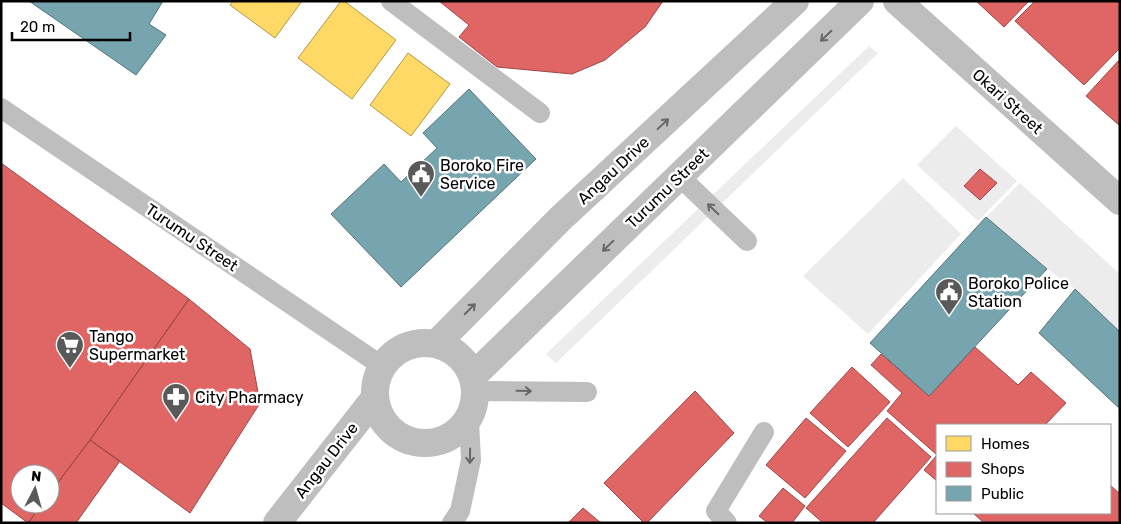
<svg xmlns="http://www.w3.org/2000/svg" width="1121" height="524" font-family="Rubik,sans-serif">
<rect width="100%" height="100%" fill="#fff"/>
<path fill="#ececec" d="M869,46L878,53L556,363L546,354Z
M956,126L1017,181L978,221L917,165Z
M903,178L961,234L868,334L803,276Z
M1020,183L1120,274V332L1075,289L1047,269L986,217Z"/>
<path fill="#ffd966" stroke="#b29847" d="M233,1H302L275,38L230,5Z
M341,1H344L396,40L352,99L298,58Z
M408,53L450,84L411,136L370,105Z"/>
<path fill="#e06666" stroke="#9d4747" d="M439,1H663L645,27L605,60L572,74L497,67L459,37L469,25Z
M976,1H1029L1004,27Z
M1035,1H1120V48L1084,85L1015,21Z
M1120,59V126L1086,96Z
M1,163L189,299L90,440L50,493V474H20V504H42L28,523L1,503Z
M980,169L997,183L980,200L964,186Z
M189,299L250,349L260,403L190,513L90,440Z
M975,347L1018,385L1031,372L1066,403L1045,425H937V481L924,470L937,455L887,411L902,393L871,365L881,354L929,396Z
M852,367L890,402L848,447L810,413Z
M695,391L734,433L647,523H644L604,483Z
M806,418L846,451L805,498L766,465Z
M887,418L931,457L873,523H823L806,508Z
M90,440L120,461L76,523H28L42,504H50V493Z
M1110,485L1120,494V523H984L973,513H1110Z
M783,488L805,506L792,523H768L759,516Z
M583,508L601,523H568Z"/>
<path fill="#76a5af" stroke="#53747a" d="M29,1H163L149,24L166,35L136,75Z
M469,89L536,159L401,287L331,214L384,164L401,182L437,148L423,133Z
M986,217L1047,269L929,396L870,343Z
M1075,289L1120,332V409L1039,333Z"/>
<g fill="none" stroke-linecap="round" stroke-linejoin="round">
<path stroke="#bebebe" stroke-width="20" d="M391,1L540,113
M1,108L382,366
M679,176L747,241
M452,523L460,511L471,460L469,421L476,391L587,392
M727,523L716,511L764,432"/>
<path stroke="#bebebe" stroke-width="28" d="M897,1L1120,201
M375 393a50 50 0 1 1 100 0a50 50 0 1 1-100 0Z
M436,344L561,218L795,1
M474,375L860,1
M277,523L375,398"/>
</g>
<defs><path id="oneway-shaft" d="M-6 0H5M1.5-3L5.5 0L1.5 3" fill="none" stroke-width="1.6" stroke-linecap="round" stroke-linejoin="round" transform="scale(1.25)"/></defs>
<g stroke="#686868">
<use href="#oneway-shaft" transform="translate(826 36) rotate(136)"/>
<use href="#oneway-shaft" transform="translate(663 124) rotate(-43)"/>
<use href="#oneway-shaft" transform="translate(713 209) rotate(-136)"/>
<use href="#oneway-shaft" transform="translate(608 246) rotate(136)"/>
<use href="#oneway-shaft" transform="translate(470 309) rotate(-45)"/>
<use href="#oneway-shaft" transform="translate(524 391) rotate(1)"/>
<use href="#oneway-shaft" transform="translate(470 456) rotate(91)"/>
</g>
<defs>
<symbol id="civic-pin" viewBox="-11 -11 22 30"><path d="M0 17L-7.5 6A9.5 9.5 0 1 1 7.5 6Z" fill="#595959" stroke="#fff"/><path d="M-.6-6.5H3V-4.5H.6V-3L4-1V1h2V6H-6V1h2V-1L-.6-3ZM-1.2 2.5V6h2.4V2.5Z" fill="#fff"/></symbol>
<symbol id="supermarket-pin" viewBox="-11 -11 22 30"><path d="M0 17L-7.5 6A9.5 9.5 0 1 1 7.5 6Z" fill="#595959" stroke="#fff"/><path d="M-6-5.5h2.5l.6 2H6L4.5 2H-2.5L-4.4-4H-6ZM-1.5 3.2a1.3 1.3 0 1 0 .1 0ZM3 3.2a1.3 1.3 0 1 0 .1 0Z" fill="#fff"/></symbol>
<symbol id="pharmacy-pin" viewBox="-11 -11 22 30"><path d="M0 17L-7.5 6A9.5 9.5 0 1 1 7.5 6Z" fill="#595959" stroke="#fff"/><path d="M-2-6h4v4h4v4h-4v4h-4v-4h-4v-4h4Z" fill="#fff"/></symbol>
</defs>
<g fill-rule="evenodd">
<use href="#civic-pin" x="405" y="158" width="32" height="43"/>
<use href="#civic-pin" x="933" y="276" width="32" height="43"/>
<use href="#supermarket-pin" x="54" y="329" width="32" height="43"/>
<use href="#pharmacy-pin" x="160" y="381" width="32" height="43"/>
</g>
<g text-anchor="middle" stroke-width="5" stroke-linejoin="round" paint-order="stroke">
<g font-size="16" fill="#000" stroke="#fff">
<text transform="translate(1008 101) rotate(42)" y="6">Okari Street</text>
<text transform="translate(613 170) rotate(-43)" y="6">Angau Drive</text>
<text transform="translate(667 188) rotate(-44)" y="6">Turumu Street</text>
<text transform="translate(192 237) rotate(34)" y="6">Turumu Street</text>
<text transform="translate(326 460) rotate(-52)" y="6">Angau Drive</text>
</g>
<g font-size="16" fill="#000" stroke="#fff" text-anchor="start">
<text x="440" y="171">Boroko Fire<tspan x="440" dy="18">Service</tspan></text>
<text x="968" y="289">Boroko Police<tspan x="968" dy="18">Station</tspan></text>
<text x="89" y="342">Tango<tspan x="89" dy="18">Supermarket</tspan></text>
<text x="195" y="403">City Pharmacy</text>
</g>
</g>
<rect width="1121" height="524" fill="none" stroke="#000000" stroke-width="5"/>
<rect x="936" y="424" width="175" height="90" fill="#ffffff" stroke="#999999"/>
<rect x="946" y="436" width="25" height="15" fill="#ffd966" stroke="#999999"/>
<text x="981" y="449" font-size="15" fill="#000000">Homes</text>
<rect x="946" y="462" width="25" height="15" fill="#e06666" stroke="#999999"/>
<text x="981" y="474" font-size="15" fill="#000000">Shops</text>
<rect x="946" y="486" width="25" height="15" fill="#76a5af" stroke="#999999"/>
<text x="981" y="499" font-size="15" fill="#000000">Public</text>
<g transform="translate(35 489) rotate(6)"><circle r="24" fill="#ffffff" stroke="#999999"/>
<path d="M0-4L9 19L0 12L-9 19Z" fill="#595959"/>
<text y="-8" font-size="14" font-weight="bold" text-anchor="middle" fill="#000000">N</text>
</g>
<path d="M12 32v8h118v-8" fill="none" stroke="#000000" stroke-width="2.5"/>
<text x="20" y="32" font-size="15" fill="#000000" stroke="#ffffff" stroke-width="4" paint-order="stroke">20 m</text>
</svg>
